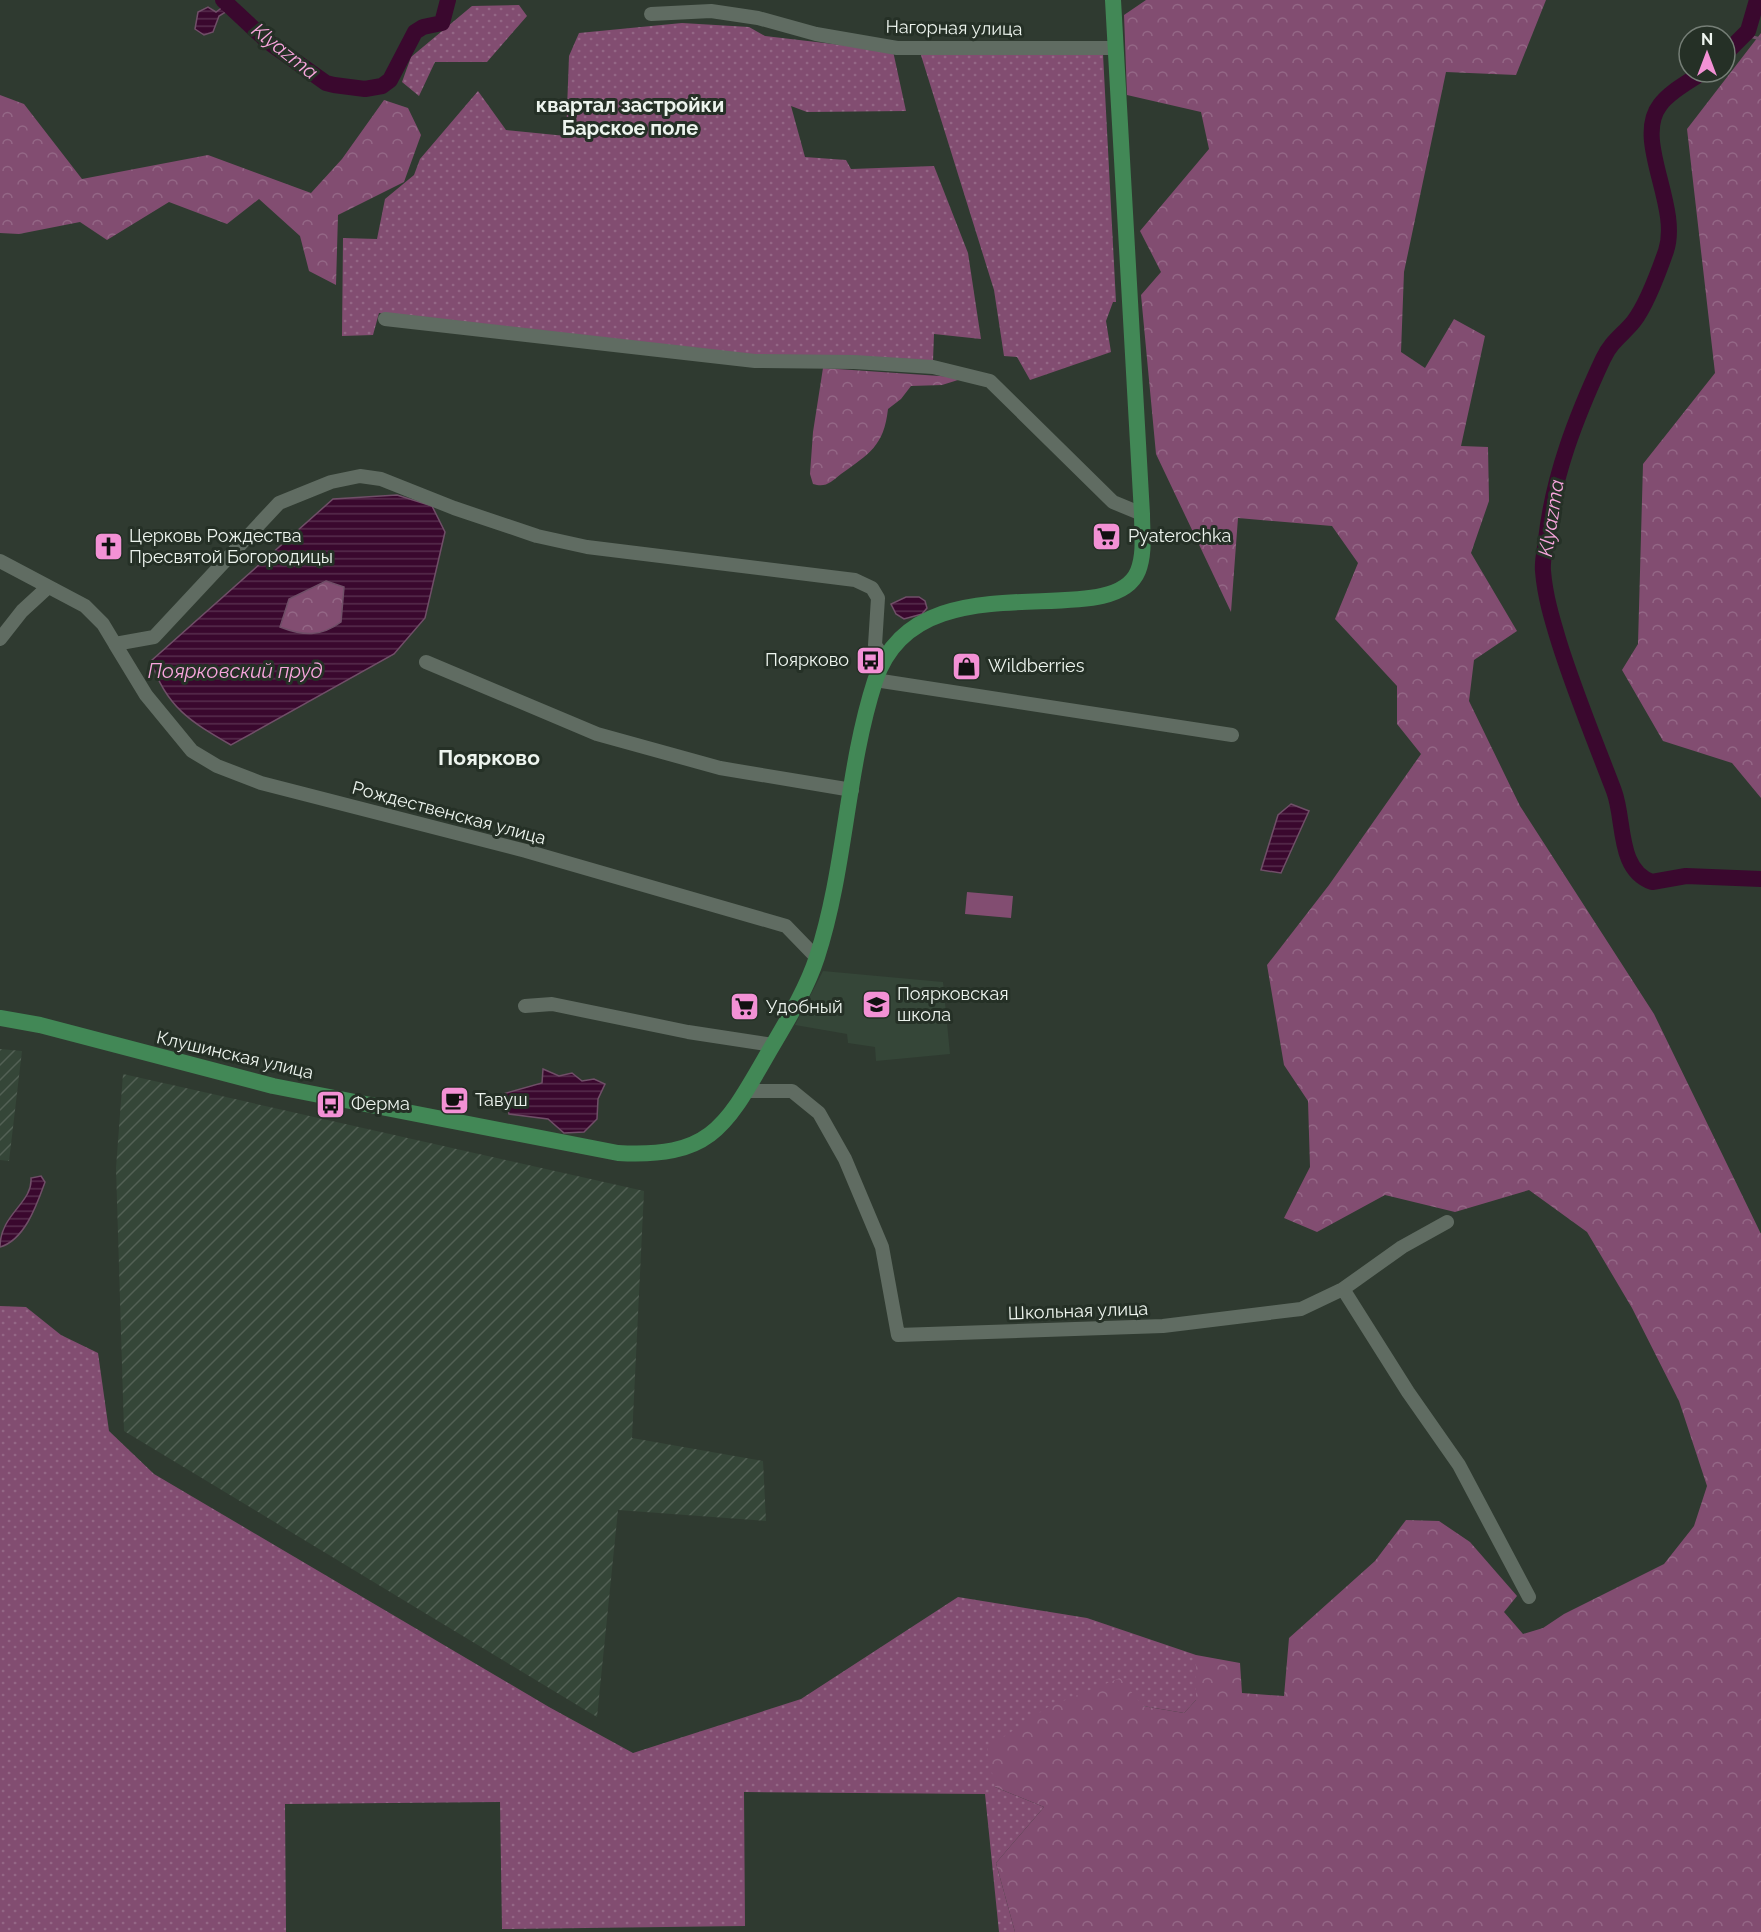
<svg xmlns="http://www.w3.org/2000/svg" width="1761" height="1932" font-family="Raleway,sans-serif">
<defs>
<pattern id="industrial-furrows" width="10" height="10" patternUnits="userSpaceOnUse" patternTransform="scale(1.5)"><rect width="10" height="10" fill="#354638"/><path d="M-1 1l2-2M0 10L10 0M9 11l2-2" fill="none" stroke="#536155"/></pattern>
<pattern id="grass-dots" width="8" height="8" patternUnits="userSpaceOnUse" patternTransform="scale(1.5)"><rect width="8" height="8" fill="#824d71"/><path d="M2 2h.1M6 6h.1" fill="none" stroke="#946786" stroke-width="1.8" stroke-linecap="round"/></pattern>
<pattern id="forest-crowns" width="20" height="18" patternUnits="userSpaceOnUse" patternTransform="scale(1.5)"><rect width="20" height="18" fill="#824d71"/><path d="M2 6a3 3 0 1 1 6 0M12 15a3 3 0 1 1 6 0" fill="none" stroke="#946786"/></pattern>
<pattern id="water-rules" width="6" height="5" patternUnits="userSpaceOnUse" patternTransform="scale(1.5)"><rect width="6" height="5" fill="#3a082e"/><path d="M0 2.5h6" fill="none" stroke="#572d4d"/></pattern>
</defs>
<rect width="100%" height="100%" fill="#2f3a30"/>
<path fill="#354638" d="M823,971L943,982L950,1054L876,1061L875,1047L848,1043L847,1034L795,1025Z"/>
<path fill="url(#industrial-furrows)" d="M0,1049L22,1051L9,1161L0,1160Z
M123,1074L644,1191L632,1438L763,1461L766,1521L618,1510L597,1717L124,1431L116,1168Z"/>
<path fill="url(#grass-dots)" d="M519,5L527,16L487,62H435L419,96L402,82L411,57L472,6Z
M682,23L749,27L765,36L893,51L906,111L807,112L791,106L805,157L846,160L851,169L934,166L968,253L981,339L934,334L933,361L760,355L665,347L379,313L373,335L342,336L343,238L377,239L385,199L414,175L420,159L478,91L506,130L566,136L569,56L579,33Z
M920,52L1103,54L1116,302H1113L1106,321L1111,352L1030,380L1017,357L1004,356L994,290Z
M0,1306L26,1307L61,1335L98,1353L109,1431L154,1474L549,1707L633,1753L801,1699L958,1597L1087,1618L1196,1655V1700L1184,1713L1143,1706L995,1787L1044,1807L996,1863L1015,1932H999L985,1794L744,1792L745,1926L502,1929L500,1802L285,1804L286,1932H0Z"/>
<path fill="url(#forest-crowns)" d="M1146,0H1546L1516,75L1446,72L1404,272L1401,352L1425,368L1454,319L1485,336L1461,446L1488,447L1489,501L1471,553L1517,631L1474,660L1469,701L1520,806L1654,1014L1761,1234V1932H1015L996,1863L1044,1807L995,1787L987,1748L1048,1707L1120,1678L1143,1706L1184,1713L1196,1700V1655L1240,1663L1242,1693L1284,1696L1289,1638L1375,1561L1406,1520L1439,1521L1470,1542L1517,1596L1504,1612L1523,1634L1543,1628L1564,1614L1664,1564L1694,1526L1707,1486L1679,1401L1632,1308L1587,1232L1529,1190L1455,1212L1385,1195L1317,1232L1284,1218L1310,1167L1308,1101L1284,1065L1267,965L1329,885L1421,754L1397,724V686L1335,619L1358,563L1332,526L1238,518L1231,612L1156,454L1141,295L1161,272L1140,231L1209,149L1201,112L1127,95L1124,15Z
M1761,33V798L1732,763L1663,741L1622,670L1638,644L1643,464L1715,373L1687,129Z
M0,95L24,104L82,179L208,155L311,193L342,159L384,100L408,108L421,135L404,182L338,215L336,285L309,271L300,236L259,199L227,224L169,202L107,240L80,222L19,234L0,233Z
M823,368L954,377L958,380L942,385L911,386L901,399L888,409C884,446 869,454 841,474C831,482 826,488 813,484L810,474L813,432Z
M326,581L344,587L341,622C321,637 303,637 280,627L289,599Z"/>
<path fill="#824d71" d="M967,892L1013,896L1011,918L965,914Z"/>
<path fill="url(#water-rules)" stroke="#704f68" stroke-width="1.5" fill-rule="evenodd" d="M227,4L232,8L219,16L213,32L204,35L195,29L198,12L208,7L216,12Z
M397,495L432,506L445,532L425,618L394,654L231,745C191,722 166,707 151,661L333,499ZM326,581L344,587L341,622C321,637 303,636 280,627L289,599Z
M906,597H919L925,601L927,608L922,614L904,619L896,614L891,604Z
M1291,804L1309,811L1281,873L1261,870L1278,815Z
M543,1069L559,1076L572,1073L582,1081L594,1079L605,1084L598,1099L597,1119L584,1132L564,1133L548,1119L509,1114L503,1094L542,1083Z
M41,1176L45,1182C37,1204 25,1240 0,1247C0,1214 33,1203 31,1178Z"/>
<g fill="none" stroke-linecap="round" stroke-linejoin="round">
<path stroke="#704f68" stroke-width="3" d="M1748,31L1749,36L1761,39"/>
<path stroke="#3a082e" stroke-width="16" d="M223,0L267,41L326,83L334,85L365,89L382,86L390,80L415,32L423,27L442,23L448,0
M1725,54L1748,31L1757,0
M1703,72C1689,82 1670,91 1660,105C1633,140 1681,206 1666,251C1659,271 1647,304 1634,321C1623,335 1612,340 1603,359C1576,417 1553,476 1546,540C1545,550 1542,561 1543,571C1545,596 1552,619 1559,642C1575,693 1595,741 1614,791C1625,820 1617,870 1652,882L1686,876L1761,879"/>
<path stroke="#606c62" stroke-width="14" d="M651,14L711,11L758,18L816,34L897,48H1116
M385,319L755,361L854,362L933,367L990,381L1113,502L1142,514
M0,561L85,606L103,624L115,644L154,637L279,503L331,482L360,476L381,479L454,508L537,536L587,547L855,580L872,588L878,598L875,645L885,659
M0,639L22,611L47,588
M115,644L146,695L192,751L217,766L261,783L526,851L786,926L817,958
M426,662L597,734L720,768L852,790
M875,680L1232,735
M525,1006L552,1004L688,1032L773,1045
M746,1091H792L819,1113L845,1159L882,1247L898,1335L1163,1326L1301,1309L1343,1289L1402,1247L1447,1222
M1343,1289L1408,1392L1459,1465L1529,1597"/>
<path stroke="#428856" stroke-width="16" d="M0,1018L40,1025L273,1086L618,1153C710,1158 725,1128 767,1055C785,1024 806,991 817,957C846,868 846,771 875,681C917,552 1111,637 1138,571C1145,553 1142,533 1142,514L1113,0"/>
</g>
<defs>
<symbol id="supermarket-square" viewBox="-11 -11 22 22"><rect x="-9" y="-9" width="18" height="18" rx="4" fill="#f391d5" stroke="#253026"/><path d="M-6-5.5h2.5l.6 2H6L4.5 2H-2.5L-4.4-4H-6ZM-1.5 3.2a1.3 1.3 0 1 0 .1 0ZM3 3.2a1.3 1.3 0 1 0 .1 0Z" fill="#111"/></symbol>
<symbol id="church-square" viewBox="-11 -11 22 22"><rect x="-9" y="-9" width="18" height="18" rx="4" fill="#f391d5" stroke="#253026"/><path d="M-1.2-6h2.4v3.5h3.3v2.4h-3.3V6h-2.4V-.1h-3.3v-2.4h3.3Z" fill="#111"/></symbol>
<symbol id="bus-square" viewBox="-11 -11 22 22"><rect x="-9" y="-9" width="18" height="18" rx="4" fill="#f391d5" stroke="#253026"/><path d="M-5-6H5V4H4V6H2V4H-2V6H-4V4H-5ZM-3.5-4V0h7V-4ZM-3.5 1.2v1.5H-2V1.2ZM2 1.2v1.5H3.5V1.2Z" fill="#111"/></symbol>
<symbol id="shop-square" viewBox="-11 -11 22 22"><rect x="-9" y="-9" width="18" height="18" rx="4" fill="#f391d5" stroke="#253026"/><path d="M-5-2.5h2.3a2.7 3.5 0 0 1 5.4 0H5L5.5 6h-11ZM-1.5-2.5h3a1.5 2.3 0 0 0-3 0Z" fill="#111"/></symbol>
<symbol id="school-square" viewBox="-11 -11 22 22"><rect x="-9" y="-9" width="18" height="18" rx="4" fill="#f391d5" stroke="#253026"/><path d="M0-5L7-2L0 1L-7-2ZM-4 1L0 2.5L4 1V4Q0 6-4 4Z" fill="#111"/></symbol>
<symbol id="cafe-square" viewBox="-11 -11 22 22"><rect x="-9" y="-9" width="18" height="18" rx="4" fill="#f391d5" stroke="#253026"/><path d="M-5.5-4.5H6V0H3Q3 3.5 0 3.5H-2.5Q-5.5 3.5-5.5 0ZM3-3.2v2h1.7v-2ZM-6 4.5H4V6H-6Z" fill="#111"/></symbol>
</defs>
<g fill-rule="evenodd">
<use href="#supermarket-square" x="1090" y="520" width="33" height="33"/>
<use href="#church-square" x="92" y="530" width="33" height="33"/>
<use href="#bus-square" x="854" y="644" width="33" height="33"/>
<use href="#shop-square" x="950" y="650" width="33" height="33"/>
<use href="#school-square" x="860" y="988" width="33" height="33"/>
<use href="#supermarket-square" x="728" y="990" width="33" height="33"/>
<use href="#cafe-square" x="438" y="1084" width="33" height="33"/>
<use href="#bus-square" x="314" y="1088" width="33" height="33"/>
</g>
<g text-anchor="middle" stroke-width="6" stroke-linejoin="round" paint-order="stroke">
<g font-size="18" fill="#edf4ee" stroke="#253026">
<text transform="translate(954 28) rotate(1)" y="6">Нагорная улица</text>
<text transform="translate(449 813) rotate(15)" y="6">Рождественская улица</text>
<text transform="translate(235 1055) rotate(13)" y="6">Клушинская улица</text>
<text transform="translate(1078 1311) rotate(-2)" y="6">Школьная улица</text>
</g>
<g font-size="18" fill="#edf4ee" stroke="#253026" text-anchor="start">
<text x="129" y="542">Церковь Рождества<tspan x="129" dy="21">Пресвятой Богородицы</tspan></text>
<text x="1128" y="542">Pyaterochka</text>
<text x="849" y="666" text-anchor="end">Поярково</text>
<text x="988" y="672">Wildberries</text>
<text x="897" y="1000">Поярковская<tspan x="897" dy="21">школа</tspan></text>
<text x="766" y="1013">Удобный</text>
<text x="475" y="1106">Тавуш</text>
<text x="351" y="1110">Ферма</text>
</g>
<g font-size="20" font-style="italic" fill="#f9a6de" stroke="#253026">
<text transform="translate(285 51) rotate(38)" y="7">Klyazma</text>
<text transform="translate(1551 518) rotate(-81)" y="7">Klyazma</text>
<text x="235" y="678">Поярковский пруд</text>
</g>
<g font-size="20" font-weight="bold" fill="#edf4ee" stroke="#253026">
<text x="630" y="112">квартал застройки<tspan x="630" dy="23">Барское поле</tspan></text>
</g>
<g font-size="21" font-weight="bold" fill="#edf4ee" stroke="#253026">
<text x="489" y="765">Поярково</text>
</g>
</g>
<g transform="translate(1707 54)"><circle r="28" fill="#253026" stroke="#757e76" stroke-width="1.5"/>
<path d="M0-4.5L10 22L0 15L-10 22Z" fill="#f391d5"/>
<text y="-9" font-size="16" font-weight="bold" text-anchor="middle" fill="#edf4ee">N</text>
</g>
</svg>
